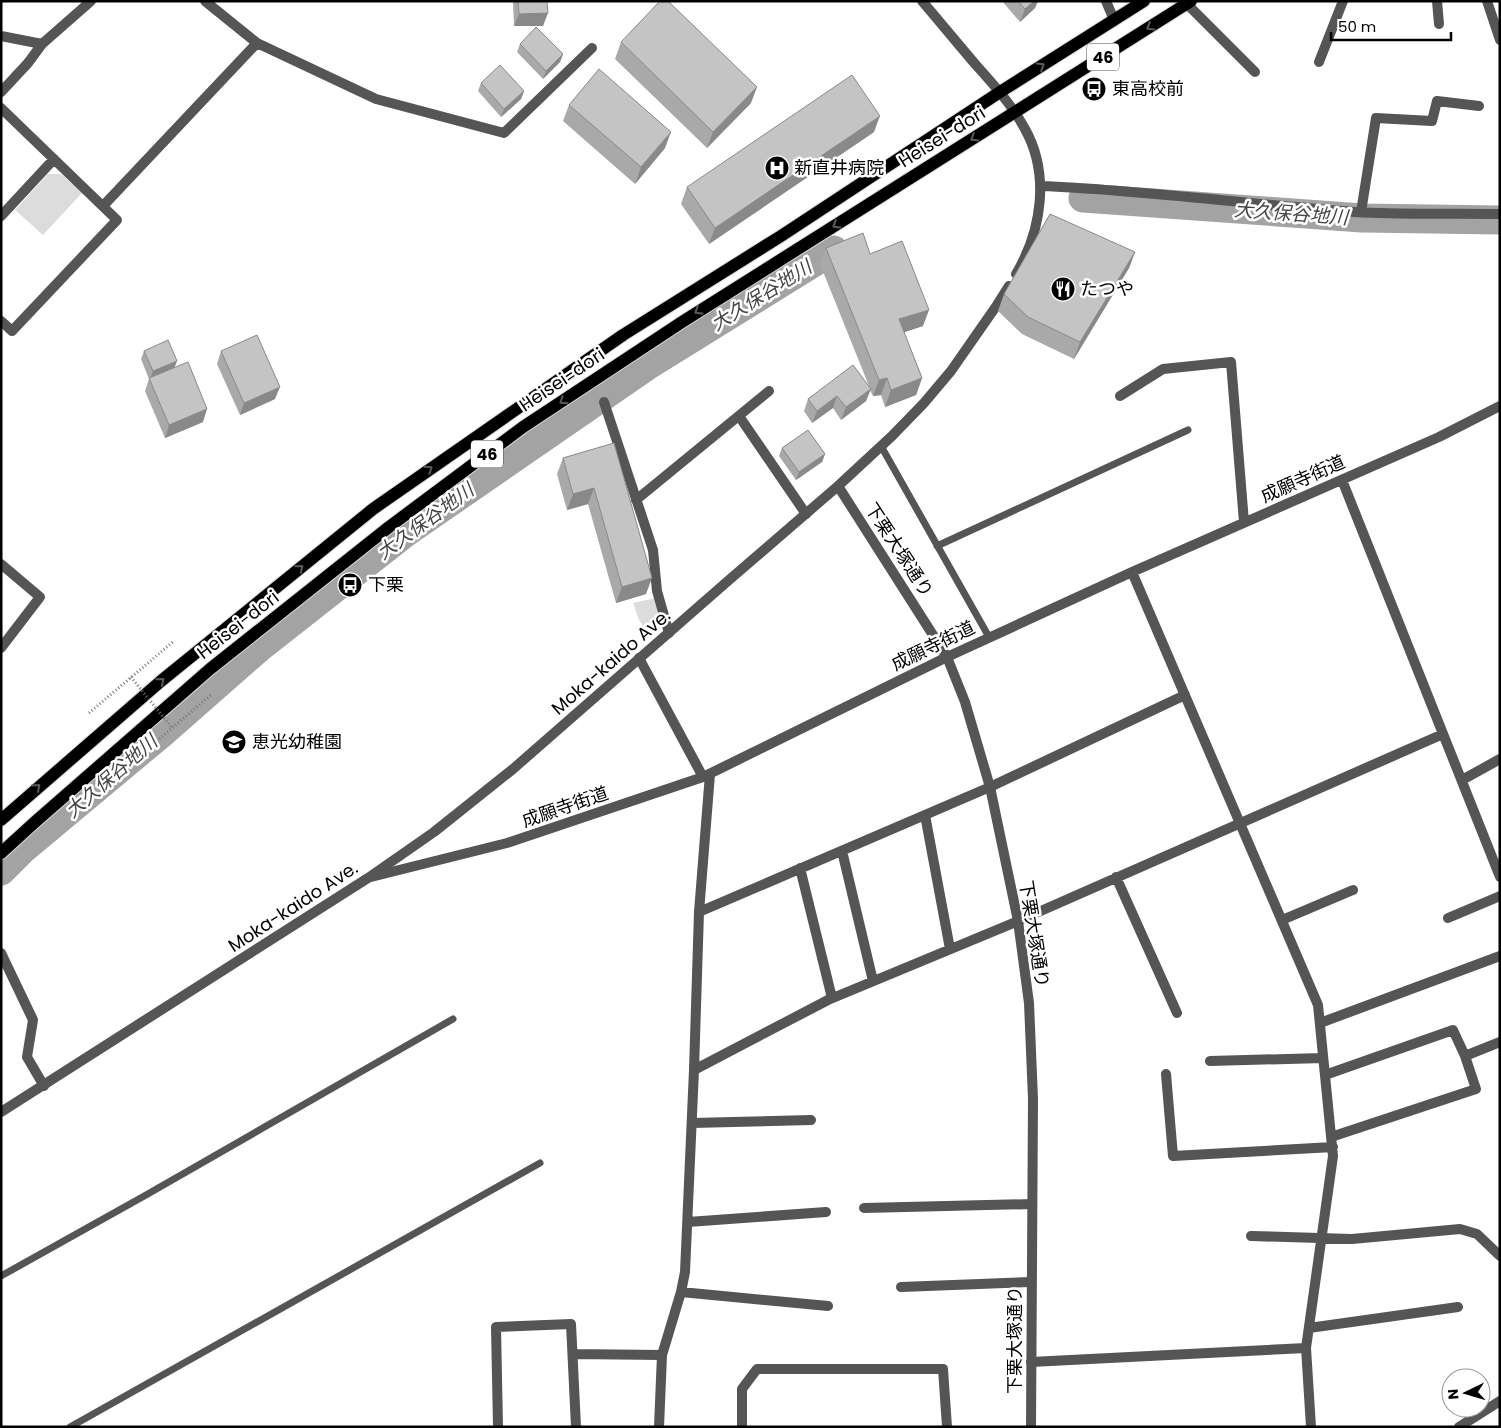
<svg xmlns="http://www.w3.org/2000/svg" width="1501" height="1428" font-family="Poppins,'Noto Sans JP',sans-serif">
<rect width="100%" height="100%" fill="#fff"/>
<path fill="#dcdcdc" d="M48,174H61L82,193L43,235L15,210Z
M656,598L663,624L650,635L639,620L633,603Z"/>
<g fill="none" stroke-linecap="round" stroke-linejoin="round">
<path stroke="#a3a3a3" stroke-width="29" d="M1083,198L1362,218L1500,220
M1,871L23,849L162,733L260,647L405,533L647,366L834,250"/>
<defs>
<path id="primary" d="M1,820L161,681L373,509L623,335L781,236L1000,92L1144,1
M1,853L35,822L210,669L389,527L523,427L682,322L1191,1"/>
</defs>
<use href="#primary" stroke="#dbdbdb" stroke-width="14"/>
<path stroke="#777" stroke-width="3" stroke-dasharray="1 2.5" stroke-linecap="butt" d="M89,713L174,641
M130,764L212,694"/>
<path stroke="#555" stroke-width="7" d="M881,446L989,637
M937,546L1188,430
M1,1276L146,1195L453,1019
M70,1427L540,1163"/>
<path stroke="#555" stroke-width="10" d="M1106,1L1114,20
M1437,1L1439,24
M1487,1L1500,40
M1187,4L1255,72
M1,36L42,44
M257,43L376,99L504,133L592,48
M1319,62L1343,1
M1,92L28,63L42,44L91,1
M1,108L117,220L12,331L1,321
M103,206L257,43L205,1
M1361,212L1376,118L1432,121L1437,101L1479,106
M1,216L54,159
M1120,396L1163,369L1231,362L1244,522
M604,402L653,550L657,591L669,633
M739,416L806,514
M1342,480L1500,877
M636,500L769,391
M1,564L40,597L1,648
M1132,572L1318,1005L1333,1156L1306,1348L1311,1427
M639,658L703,777
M1462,780L1500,759
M925,815L950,949
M842,851L873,981
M800,868L832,998
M371,877L507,843L703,777L947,657L1132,572L1439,437L1500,406
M1116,877L1177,1013
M699,912L990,787L1185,695
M1448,918L1500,896
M1282,920L1353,890
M1,953L33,1020L27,1057L44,1086
M1320,1023L1500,956
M1210,1061L1323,1058
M694,1070L828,1000L1018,921L1443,734
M1166,1074L1173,1156L1333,1147
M1325,1075L1453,1030L1465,1056
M692,1123L811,1120
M1331,1137L1476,1089L1465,1056L1500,1042
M864,1208L1032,1204
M688,1222L826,1212
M1251,1236L1352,1239L1460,1229L1477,1234L1500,1256
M901,1287L1031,1282
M681,1292L828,1306
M1309,1328L1458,1307
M573,1354L662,1355
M1031,1362L1306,1348
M498,1427L496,1327L571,1324L576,1427
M659,1427L662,1355L681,1292L685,1272L694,1070L699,912L710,774
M742,1427V1389L757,1369H943L947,1427
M1459,1427L1500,1401"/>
<path stroke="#555" stroke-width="10" d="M922,1C940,22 958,44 976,65C994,85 1012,105 1025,129C1050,174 1042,230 1016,274
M1041,186C1146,190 1250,205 1355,212C1403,215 1452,213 1500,214
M838,486L947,657L965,702L990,787L1018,921L1029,1003L1033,1099L1031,1427
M1,1112L368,878L434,832L513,769L729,580L838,486L892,436L924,403L951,371L997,305L1009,286"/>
<use href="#primary" stroke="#000" stroke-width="12"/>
<path stroke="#777" stroke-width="3" stroke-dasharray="1 2.5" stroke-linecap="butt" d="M131,677L172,728"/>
</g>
<path fill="#a9a9a9" d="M513,1H547L543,26H514Z
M1002,1H1038L1035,8L1020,22Z
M621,42L751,103L707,148L615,59Z
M520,44L563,54L560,62L543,79L517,52Z
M481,83L524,91L521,99L501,117L478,91Z
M569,105L665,148L635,184L563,121Z
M874,132L709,244L681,204L687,187Z
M826,248L870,254L923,326L904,332L922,378L916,395L885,407L881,395L873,396L870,390L866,401L841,420L833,408L812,423L804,411L808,399L869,386L820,264Z
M1135,252L1129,268L1074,359L1022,334L998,311L1004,294Z
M144,351L174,368L203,422L165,438L145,391L149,379L141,359Z
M221,351L275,399L240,415L217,364Z
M614,443L646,594L616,603L588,504L567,510L557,474L563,458Z
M782,448L825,454L822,462L796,480L779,456Z"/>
<path fill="#898989" d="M1034,1H1038L1035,8L1020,22L1025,9Z
M548,13L543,26H514L519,14Z
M563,54L560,62L543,79L546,71Z
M757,87L751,103L707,148L713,132Z
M524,91L521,99L501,117L504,109Z
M880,116L874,132L709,244L715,228Z
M671,132L665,148L635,184L641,167Z
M1135,252L1129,268L1074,359L1080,342Z
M929,310L923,326L893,336L899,319Z
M177,361L174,369L150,379L153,371Z
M887,378L881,395L873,396L879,380Z
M922,378L916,395L885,407L891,390Z
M280,387L275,399L240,415L244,403Z
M871,389L866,401L841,420L846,407Z
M837,396L833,408L812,423L817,411Z
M207,409L203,422L165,438L169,425Z
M825,454L822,462L796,480L799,472Z
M594,488L588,504L567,510L573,494Z
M652,578L646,594L616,603L622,587Z"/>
<path fill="#c4c4c4" stroke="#898989" d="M518,1H547L548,13L519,14Z
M660,1H668L757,87L713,132L621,42Z
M1018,1H1034L1025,9Z
M536,27L563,54L546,71L520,44Z
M500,65L524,91L504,109L481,83Z
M599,69L671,132L641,167L569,105Z
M852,75L880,116L715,228L687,187Z
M1050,214L1135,252L1080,342L1028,317L1004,294Z
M863,233L870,254L902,241L929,310L899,319L922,378L891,390L887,378L879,380L826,248Z
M257,335L280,387L244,403L221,351Z
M168,340L177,361L153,371L144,351Z
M188,362L207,409L169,425L149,378Z
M853,365L871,389L846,407L837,396L817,411L808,399Z
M808,430L825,454L799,472L782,448Z
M614,443L652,578L622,587L594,488L573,494L563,458Z"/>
<defs><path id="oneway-chevron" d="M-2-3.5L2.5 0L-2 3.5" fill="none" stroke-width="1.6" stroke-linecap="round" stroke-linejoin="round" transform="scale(1.25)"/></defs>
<g stroke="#595959">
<use href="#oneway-chevron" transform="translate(1150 27) rotate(148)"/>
<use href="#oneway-chevron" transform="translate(1041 66) rotate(-32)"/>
<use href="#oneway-chevron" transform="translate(974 138) rotate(148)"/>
<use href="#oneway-chevron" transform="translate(836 225) rotate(148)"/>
<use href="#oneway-chevron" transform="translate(698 311) rotate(148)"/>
<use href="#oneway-chevron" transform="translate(563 401) rotate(146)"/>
<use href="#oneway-chevron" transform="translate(429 469) rotate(-35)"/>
<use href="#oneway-chevron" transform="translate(300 568) rotate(-39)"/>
<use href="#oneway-chevron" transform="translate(161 681) rotate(-40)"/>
<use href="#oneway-chevron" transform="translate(37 787) rotate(-42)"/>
</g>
<defs>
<symbol id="bus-disc" viewBox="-11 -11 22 22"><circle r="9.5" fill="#000" stroke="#fff"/><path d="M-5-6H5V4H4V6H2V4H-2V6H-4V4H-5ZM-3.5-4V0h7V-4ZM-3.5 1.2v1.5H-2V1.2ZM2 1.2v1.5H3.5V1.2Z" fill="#fff"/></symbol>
<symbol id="hospital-disc" viewBox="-11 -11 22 22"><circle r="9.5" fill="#000" stroke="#fff"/><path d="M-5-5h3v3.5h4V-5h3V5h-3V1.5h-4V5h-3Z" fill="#fff"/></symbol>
<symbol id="restaurant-disc" viewBox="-11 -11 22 22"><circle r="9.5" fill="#000" stroke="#fff"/><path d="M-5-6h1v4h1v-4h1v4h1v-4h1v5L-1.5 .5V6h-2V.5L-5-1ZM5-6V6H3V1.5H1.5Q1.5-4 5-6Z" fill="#fff"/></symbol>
<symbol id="school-disc" viewBox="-11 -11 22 22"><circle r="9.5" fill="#000" stroke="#fff"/><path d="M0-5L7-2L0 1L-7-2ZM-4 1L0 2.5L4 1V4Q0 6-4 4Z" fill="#fff"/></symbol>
</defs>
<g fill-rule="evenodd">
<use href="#bus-disc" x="1080" y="75" width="28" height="28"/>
<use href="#hospital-disc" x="763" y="154" width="28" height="28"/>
<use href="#restaurant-disc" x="1049" y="275" width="28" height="28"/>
<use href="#bus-disc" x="336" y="571" width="28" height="28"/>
<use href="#school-disc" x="220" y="728" width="28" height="28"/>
</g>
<g text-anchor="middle" stroke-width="5" stroke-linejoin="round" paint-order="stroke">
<g fill="#fff" stroke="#4c4c4c" stroke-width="1">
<rect x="1087" y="43.5" width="32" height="27" rx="4"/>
<rect x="471" y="440.5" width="32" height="27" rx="4"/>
</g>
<g font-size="16" font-weight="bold" fill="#000">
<text x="1103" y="63">46</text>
<text x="487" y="460">46</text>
</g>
<g font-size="18" fill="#000" stroke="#fff" text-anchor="start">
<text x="1112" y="95">東高校前</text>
<text x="794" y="174">新直井病院</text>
<text x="1080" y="295">たつや</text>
<text x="368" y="591">下栗</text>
<text x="252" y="748">恵光幼稚園</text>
</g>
<g font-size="18" fill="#000" stroke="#fff">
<text transform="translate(942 137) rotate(-32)" y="6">Heisei-dori</text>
<text transform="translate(562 380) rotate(-34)" y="6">Heisei-dori</text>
<text transform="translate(1303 479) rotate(-24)" y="6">成願寺街道</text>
<text transform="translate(899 550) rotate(57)" y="6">下栗大塚通り</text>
<text transform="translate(238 625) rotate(-38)" y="6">Heisei-dori</text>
<text transform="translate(933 646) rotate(-26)" y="6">成願寺街道</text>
<text transform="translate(611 662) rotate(-41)" y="6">Moka-kaido Ave.</text>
<text transform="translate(565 807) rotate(-19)" y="6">成願寺街道</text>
<text transform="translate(293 907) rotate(-33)" y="6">Moka-kaido Ave.</text>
<text transform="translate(1034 934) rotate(81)" y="6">下栗大塚通り</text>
<text transform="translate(1015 1340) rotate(-90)" y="6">下栗大塚通り</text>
</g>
<g font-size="19" font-style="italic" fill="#444" stroke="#fff">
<text transform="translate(1291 213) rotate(4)" y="7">大久保谷地川</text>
<text transform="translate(761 295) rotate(-32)" y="7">大久保谷地川</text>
<text transform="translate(425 521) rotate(-36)" y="7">大久保谷地川</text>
<text transform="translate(111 776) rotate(-41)" y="7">大久保谷地川</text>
</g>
</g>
<rect width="1501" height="1428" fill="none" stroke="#000000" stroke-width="5"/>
<g transform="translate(1466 1393) rotate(265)"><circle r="24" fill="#ffffff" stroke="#999999"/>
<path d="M0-4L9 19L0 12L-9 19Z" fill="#000000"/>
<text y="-8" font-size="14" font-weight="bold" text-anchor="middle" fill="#000000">N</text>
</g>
<path d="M1331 32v8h120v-8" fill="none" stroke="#000000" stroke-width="2.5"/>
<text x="1338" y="32" font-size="15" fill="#000000" stroke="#ffffff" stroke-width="4" paint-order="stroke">50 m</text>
</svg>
